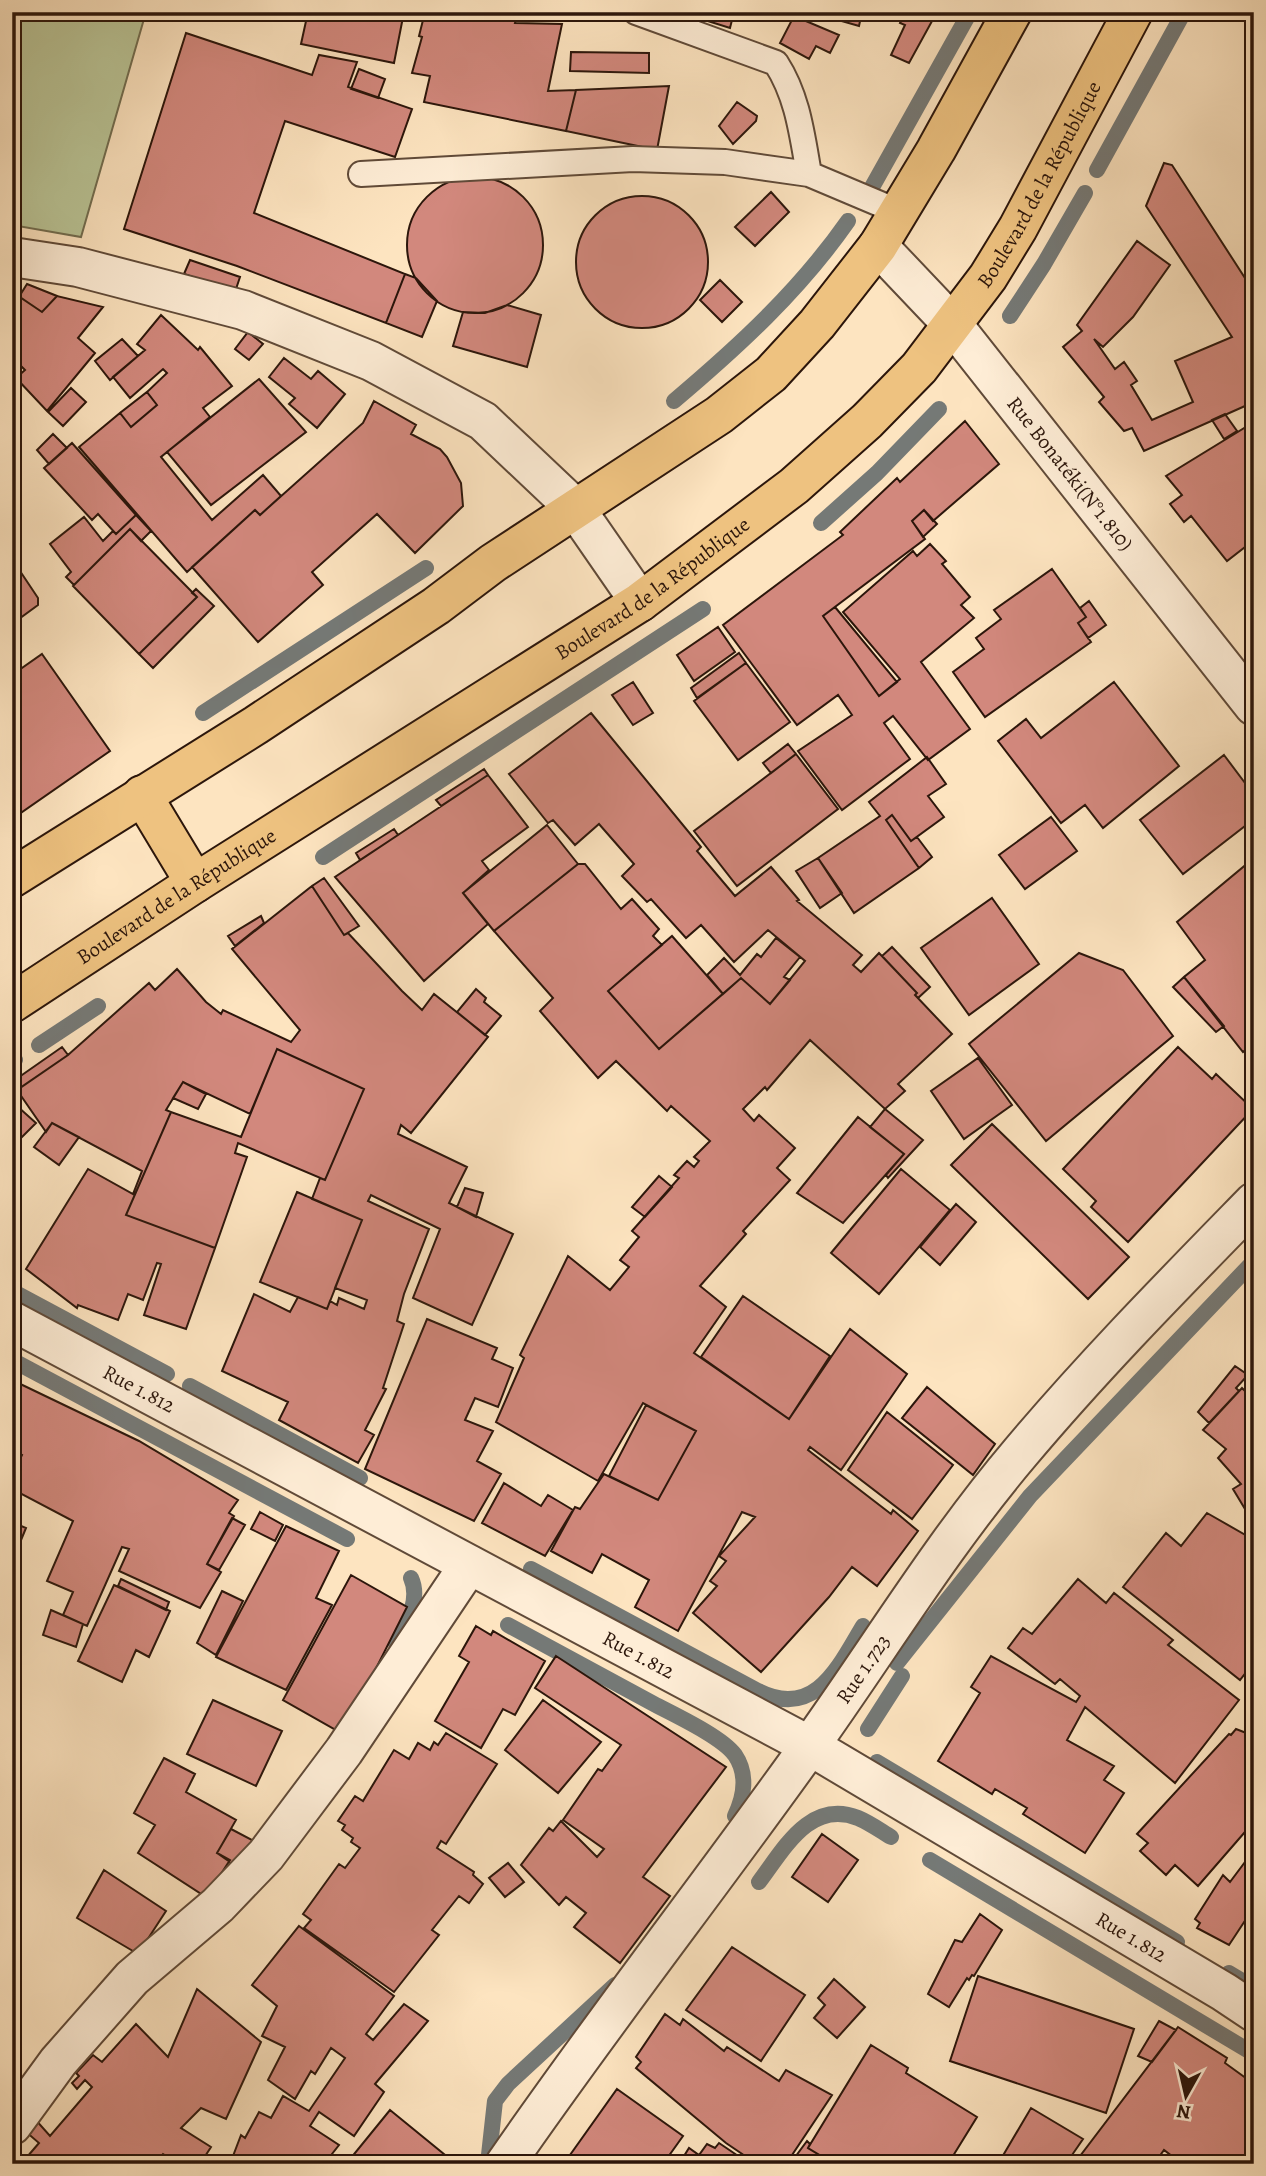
<svg xmlns="http://www.w3.org/2000/svg" width="1266" height="2176" font-family="Alegreya,serif">
<rect width="100%" height="100%" fill="#fde4c0"/>
<filter id="stains"><feTurbulence type="fractalNoise" baseFrequency=".00286" numOctaves="4"/><feColorMatrix values="0 0 0 0 .2 0 0 0 0 .09 0 0 0 0 .02 0 0 0 .5 -.17"/></filter>
<radialGradient id="worn" r=".72"><stop offset=".6" stop-color="#630" stop-opacity="0"/><stop offset="1" stop-color="#630" stop-opacity=".3"/></radialGradient>
<path fill="#bac597" stroke="#736e51" stroke-width="2" d="M12,12H146L81,237L12,225Z"/>
<g fill="none" stroke-linecap="round" stroke-linejoin="round">
<path stroke="#757976" stroke-width="16" d="M1097,170L1184,12
M871,189L970,12
M1010,316L1044,264L1085,193
M674,401C739,346 799,291 848,221
M821,523L877,473L939,409
M203,713L426,568
M323,857L703,609
M39,1045L98,1006
M12,1062L15,1060
M12,1291L167,1374
M12,1360L347,1539
M190,1386L360,1478
M531,1569L758,1691C815,1720 839,1666 863,1626
M508,1625C557,1651 605,1678 654,1704C675,1715 722,1737 735,1755C748,1774 744,1797 735,1816
M396,1644C406,1624 421,1600 411,1578
M897,1663L1030,1496L1254,1261
M868,1729L902,1676
M877,1762L1177,1942
M930,1860L1254,2054
M759,1882C784,1849 810,1799 858,1818C870,1823 881,1831 891,1837
M1229,1973L1254,1988
M488,2164L495,2101L508,2084L615,1985"/>
</g>
<path fill="#d2887d" stroke="#2c160b" stroke-width="2" d="M308,12H404L394,63L301,44Z
M425,12H518L515,23L562,24L548,91L576,90L566,131L424,102L430,76L412,73L422,37L419,36Z
M679,12H734L730,28Z
M810,12H862L859,26Z
M905,12H937L909,63L891,55L905,25L900,23Z
M794,16L839,35L830,53L816,46L809,59L780,43Z
M186,33L312,75L319,55L357,62L348,87L412,109L395,157L285,121L254,213L405,274L386,323L237,266L124,229Z
M571,52L649,53V73L570,71Z
M359,69L385,79L378,98L351,89Z
M669,86L657,150L566,131L576,90Z
M737,102L757,116L756,121L733,144L719,126Z
M1164,163L1172,165L1254,292V402L1144,451L1132,428L1124,431L1099,402L1104,397L1063,347L1082,331L1077,325L1137,241L1170,265L1133,317L1103,347L1094,339L1115,369L1124,362L1137,381L1131,385L1152,420L1193,402L1175,361L1232,337L1146,206Z
M407 245a68 68 0 1 1 136 0a68 68 0 1 1-136 0Z
M771,192L789,212L755,246L735,227Z
M576 262a66 66 0 1 1 132 0a66 66 0 1 1-132 0Z
M190,260L240,277L235,292L184,274Z
M405,274L416,278L437,301L422,337L386,323Z
M720,280L742,302L722,322L700,300Z
M27,284L57,296L42,312L14,293L19,288L22,292Z
M14,293L42,312L57,296L103,307L78,338L95,353L47,411L16,378L25,370L12,357V295Z
M507,305L541,315L527,367L453,346L463,312L485,313Z
M161,315L198,350L200,347L232,386L203,408L210,417L161,457L212,520L263,475L281,496L260,515L255,510L187,572L79,447L120,413L131,427L157,405L147,392L167,373L163,369L130,398L113,377L145,350L137,344Z
M248,332L263,344L249,360L235,349Z
M122,339L138,356L110,380L95,361Z
M284,358L311,379L318,371L345,394L317,428L289,404L295,398L269,377Z
M259,379L306,432L211,505L167,452Z
M71,388L86,402L63,426L48,412Z
M147,392L157,405L131,427L120,413Z
M374,401L416,425L411,434L440,449L447,457L461,483L463,506L415,553L377,514L312,572L323,585L258,642L192,567L255,510L260,515L363,423Z
M1225,414L1237,431L1224,439L1212,420Z
M965,421L999,464L933,521L924,510L912,521L925,539L823,616L879,696L900,679L843,612L913,551L917,556L930,544L946,561L942,564L970,597L961,605L974,618L921,662L970,729L928,760L893,716L884,723L910,759L842,810L798,751L852,715L838,695L797,725L723,625L843,535L840,532L897,478L900,482Z
M1254,422V540L1227,561L1191,516L1184,522L1170,504L1182,495L1166,476Z
M53,434L67,448L49,464L37,450Z
M72,443L136,515L116,534L98,514L92,520L44,468Z
M924,510L937,524L923,537L912,521Z
M136,515L151,531L141,541L130,529L74,585L66,577L71,572L50,544L84,517L103,541L113,531L116,534Z
M130,529L197,597L139,654L73,586Z
M12,559L38,598V605L12,624Z
M1052,569L1086,617L1078,623L1091,642L985,717L953,672L984,649L976,638L1001,619L994,610Z
M196,589L214,606L153,668L139,654L197,597L192,593Z
M1089,601L1106,625L1088,638L1078,623L1086,617L1080,608Z
M835,607L897,682L879,696L823,616Z
M718,627L735,652L694,681L677,655Z
M739,653L746,663L697,698L691,688Z
M42,654L110,751L12,819V675Z
M746,663L790,722L738,760L694,701Z
M633,682L653,713L633,725L612,695Z
M1114,682L1179,766L1103,828L1085,805L1061,823L998,741L1026,719L1041,738Z
M591,713L701,847L697,851L735,896L771,867L799,900L797,901L862,955L853,965L861,972L879,953L917,993L915,995L952,1034L898,1084L905,1091L885,1109L810,1040L767,1090L765,1087L743,1109L754,1121L759,1115L795,1148L777,1168L790,1180L743,1231L746,1234L700,1286L726,1307L694,1353L789,1419L850,1329L907,1374L841,1470L810,1447L808,1450L891,1514L893,1510L918,1531L877,1586L852,1567L829,1597L761,1672L693,1613L717,1586L710,1581L726,1561L719,1556L755,1517L742,1512L678,1631L635,1607L649,1580L602,1554L592,1573L551,1551L575,1507L580,1509L604,1474L658,1500L696,1431L643,1403L598,1481L496,1422L524,1358L520,1355L568,1256L610,1290L629,1267L620,1260L639,1237L632,1231L679,1178L674,1175L687,1161L694,1167L699,1161L694,1157L710,1141L671,1106L667,1111L616,1061L598,1078L540,1011L553,998L494,931L578,864H585L621,909L632,899L659,929L653,936L662,945L608,991L659,1049L741,978L770,1004L805,961L768,930L734,962L701,925L686,938L651,899L647,902L622,876L634,864L599,824L575,845L553,820L548,823L509,774Z
M788,744L796,754L771,773L763,763Z
M796,754L838,809L737,886L694,831Z
M1224,755L1254,795V819L1183,874L1140,820Z
M927,757L946,784L928,796L944,817L911,841L892,815L886,820L919,868L854,913L818,858L880,816L869,802Z
M484,769L488,775L441,806L436,800Z
M488,775L528,827L482,861L489,870L463,893L488,924L424,981L335,877Z
M892,815L911,841L917,837L932,857L919,868L886,820Z
M1051,817L1077,851L1025,889L999,855Z
M547,825L578,864L494,931L463,893Z
M394,829L398,835L360,860L356,853Z
M818,858L842,893L820,908L796,871Z
M1254,858V1043L1243,1052L1184,977L1205,960L1177,922Z
M324,878L359,926L344,935L312,886Z
M312,886L344,935L348,933L402,991L422,1010L434,994L488,1037L411,1133L401,1125L398,1134L467,1167L449,1203L513,1234L472,1325L413,1298L440,1229L371,1195L368,1201L429,1229L404,1294L397,1321L404,1324L383,1388L386,1389L365,1430L374,1435L358,1463L279,1420L288,1402L222,1371L254,1294L290,1312L298,1297L327,1309L330,1301L337,1305L339,1298L364,1309L367,1300L335,1288L362,1220L312,1199L320,1178L325,1180L364,1089L277,1049L250,1114L183,1082L166,1110L171,1112L126,1215L215,1248L186,1329L144,1315L161,1264L157,1263L143,1300L128,1294L118,1320L78,1305L77,1308L26,1269L88,1169L133,1194L142,1171L52,1123L46,1132L17,1090L68,1055L149,983L155,990L177,969L206,1002L221,1014L223,1010L291,1042L300,1030L232,949Z
M992,898L1039,964L969,1015L921,948Z
M261,916L264,923L235,946L228,936Z
M672,936L723,994L659,1049L608,991Z
M776,938L800,957L784,977L790,980L770,1004L741,978L723,994L707,975L724,958L740,975L757,954L761,957Z
M892,947L930,987L918,998L915,995L917,993L882,956Z
M1079,953L1123,970L1173,1036L1046,1141L969,1044Z
M1184,977L1224,1026L1216,1032L1173,987Z
M476,989L486,998L484,1002L501,1016L485,1035L457,1012Z
M62,1047L68,1055L17,1090L12,1082Z
M1178,1047L1212,1079L1216,1074L1253,1109L1128,1242L1091,1207L1096,1201L1063,1169Z
M277,1049L364,1089L325,1180L238,1143L235,1153L247,1157L215,1248L126,1215L171,1112L241,1137Z
M978,1058L1012,1105L964,1139L931,1091Z
M183,1082L206,1094L198,1109L173,1098Z
M17,1106L36,1123L13,1146L12,1111Z
M885,1109L923,1140L888,1178L886,1175L904,1154L870,1127Z
M858,1117L904,1154L843,1223L797,1193Z
M52,1123L79,1137L59,1165L34,1147Z
M992,1124L1129,1257L1088,1299L951,1165Z
M901,1169L950,1210L879,1294L831,1253Z
M659,1176L672,1187L645,1217L632,1207Z
M465,1188L483,1193L476,1217L457,1207Z
M297,1192L362,1220L327,1309L260,1282Z
M956,1204L976,1222L940,1265L920,1247Z
M743,1296L830,1356L789,1419L701,1357Z
M427,1319L497,1348L492,1359L513,1368L498,1407L475,1398L465,1420L493,1431L477,1461L501,1474L474,1521L365,1469Z
M1235,1366L1248,1375L1236,1388L1239,1391L1209,1423L1198,1412Z
M12,1380L139,1441L238,1500L229,1513L234,1516L207,1564L221,1572L200,1608L119,1571L129,1549L122,1547L87,1626L63,1615L73,1592L47,1581L73,1521L12,1489V1475L22,1455L12,1450Z
M927,1387L995,1444L973,1475L902,1418Z
M1242,1388L1254,1400V1524L1233,1489L1241,1484L1218,1458L1226,1449L1203,1430Z
M646,1405L696,1431L658,1500L609,1476Z
M887,1412L953,1465L912,1519L848,1470Z
M12,1450L22,1455L12,1475Z
M504,1483L541,1506L548,1495L573,1510L545,1556L482,1523Z
M260,1512L283,1525L275,1541L251,1529Z
M1207,1513L1249,1537L1254,1531V1662L1240,1680L1123,1587L1166,1533L1181,1546Z
M232,1518L245,1525L219,1570L207,1564Z
M12,1522L26,1528L12,1562Z
M286,1526L339,1551L316,1598L332,1605L286,1690L216,1657Z
M351,1575L407,1607L343,1734L283,1700Z
M121,1579L169,1602L166,1610L118,1586Z
M1078,1579L1106,1603L1114,1593L1173,1640L1168,1645L1239,1700L1175,1783L1085,1707L1067,1740L1114,1766L1104,1780L1124,1793L1085,1853L1023,1814L1027,1808L995,1789L992,1794L938,1761L980,1693L971,1687L991,1656L1076,1702L1080,1696L1060,1679L1055,1684L1008,1648L1023,1628L1032,1634Z
M114,1585L170,1611L149,1657L136,1650L122,1682L78,1661Z
M222,1591L243,1601L216,1655L197,1643Z
M51,1610L83,1624L76,1647L43,1635Z
M476,1626L491,1635L493,1631L545,1661L515,1715L503,1709L481,1748L435,1721L469,1662L459,1656Z
M556,1656L726,1767L643,1877L670,1896L620,1963L574,1927L586,1913L566,1897L559,1905L521,1865L549,1828L553,1831L561,1821L597,1857L604,1849L563,1820L598,1769L602,1771L621,1745L535,1688Z
M213,1700L282,1731L256,1786L187,1754Z
M543,1700L601,1742L558,1793L505,1750Z
M1236,1729L1254,1736V1826L1251,1825L1198,1886L1175,1865L1166,1875L1140,1851L1148,1843L1137,1834L1229,1734L1231,1735Z
M446,1733L497,1764L446,1844L441,1841L437,1848L474,1872L473,1875L483,1884L469,1903L459,1896L432,1930L439,1935L394,1992L304,1928L311,1920L303,1914L339,1864L345,1868L360,1848L351,1842L353,1838L342,1830L345,1825L338,1821L355,1796L363,1801L394,1750L409,1759L418,1743L430,1750L434,1742L438,1745Z
M164,1758L195,1774L186,1792L236,1820L217,1853L230,1860L206,1897L138,1853L155,1825L134,1813Z
M231,1829L254,1841L236,1866L217,1853Z
M822,1834L858,1860L828,1902L792,1877Z
M1254,1850V1907L1229,1945L1197,1928L1200,1923L1195,1919L1223,1875L1230,1882Z
M508,1863L524,1882L505,1897L489,1878Z
M104,1870L166,1911L138,1954L77,1918Z
M980,1914L1002,1930L974,1976L972,1975L969,1980L967,1978L949,2007L928,1994L955,1940L962,1942Z
M299,1926L394,1996L366,2034L373,2040L404,2004L428,2021L375,2084L384,2092L354,2136L319,2112L310,2126L339,2145L332,2154L346,2164H230L241,2135L245,2138L259,2112L271,2118L283,2096L309,2111L345,2058L331,2048L315,2074L311,2071L295,2099L268,2080L285,2047L262,2036L277,2006L252,1985Z
M732,1947L805,1995L761,2061L686,2010Z
M978,1976L1134,2029L1106,2113L950,2061Z
M834,1979L865,2007L837,2038L814,2018L825,2005L818,1998Z
M197,1989L261,2042L226,2119L201,2108L181,2128L211,2147L200,2164H179L163,2154L155,2164H35L27,2157L39,2143L25,2131L35,2119L50,2136L92,2087L85,2080L77,2089L72,2083L79,2076L76,2073L93,2055L102,2062L136,2024L168,2057Z
M665,2014L680,2025L683,2019L724,2051L727,2047L779,2081L786,2070L832,2095L786,2164H757L726,2143L636,2068L641,2062L636,2057Z
M1159,2021L1176,2030L1152,2062L1138,2056Z
M1178,2027L1227,2058L1225,2063L1254,2084V2153L1246,2164H1227L1222,2160L1219,2164H1174L1177,2160L1164,2150L1154,2164H1074Z
M871,2045L908,2068L906,2073L977,2117L948,2164H834L808,2148Z
M617,2089L683,2136L663,2164H582L570,2155Z
M1031,2108L1083,2139L1072,2155L1074,2156L1069,2164H998Z
M390,2110L450,2159L447,2164H346Z
M807,2141L810,2144L808,2148L831,2162L829,2164H790Z
M719,2143L750,2164H679L689,2148L699,2155L707,2144L715,2148Z"/>
<g fill="none" stroke-linecap="round" stroke-linejoin="round">
<defs>
<path id="service" d="M636,12L776,63C798,97 802,135 809,174
M361,174L633,159L725,162L809,174L899,212"/>
<g id="minor">
<path id="s1" d="M878,246L953,325L1254,706"/>
<path d="M12,257L78,267L243,310L371,361L483,421L575,508L640,602"/>
<path id="s2" d="M12,1321L810,1746L1224,1992L1254,2012"/>
<path d="M12,2125L58,2062L132,1978L218,1905L266,1855L344,1751L469,1565"/>
<path id="s3" d="M505,2164C603,2022 709,1887 809,1747C879,1649 942,1545 1020,1453C1094,1365 1174,1284 1254,1202"/>
</g>
<g id="primary">
<path d="M142,795L195,883"/>
<path d="M12,878L256,725L436,606L493,563L719,415L771,374L817,324L878,246L936,150L1012,12"/>
<path id="s4" d="M12,1003L195,883L640,602L794,486L867,421L919,368L988,277L1018,228L1133,12"/>
</g>
</defs>
<use href="#service" stroke="#604a38" stroke-width="28"/>
<use href="#minor" stroke="#604a38" stroke-width="42"/>
<use href="#primary" stroke="#2c160b" stroke-width="42"/>
<use href="#service" stroke="#feedd6" stroke-width="24"/>
<use href="#minor" stroke="#feedd6" stroke-width="38"/>
<use href="#primary" stroke="#eec280" stroke-width="38"/>
</g>
<g text-anchor="middle" stroke-width="5" stroke-linejoin="round" paint-order="stroke">
<g font-size="21" fill="#2c160b" stroke="#feedd6">
<text dy="7" stroke="none"><textPath href="#s4" startOffset="1330">Boulevard de la République</textPath></text>
<text dy="7" stroke="none"><textPath href="#s1" startOffset="298">Rue Bonatéki(N°1.810)</textPath></text>
<text dy="7" stroke="none"><textPath href="#s4" startOffset="763">Boulevard de la République</textPath></text>
<text dy="7" stroke="none"><textPath href="#s4" startOffset="196">Boulevard de la République</textPath></text>
<text dy="7" stroke="none"><textPath href="#s2" startOffset="144">Rue 1.812</textPath></text>
<text dy="7" stroke="none"><textPath href="#s2" startOffset="710">Rue 1.812</textPath></text>
<text dy="7" stroke="none"><textPath href="#s3" startOffset="611">Rue 1.723</textPath></text>
<text dy="7" stroke="none"><textPath href="#s2" startOffset="1278">Rue 1.812</textPath></text>
</g>
</g>
<rect width="1266" height="2176" fill="none" stroke="#fde4c0" stroke-width="42"/>
<rect x="14" y="14" width="1238" height="2148" fill="none" stroke="#2c160b" stroke-width="3.5"/>
<rect x="21" y="21" width="1224" height="2134" fill="none" stroke="#2c160b" stroke-width="2"/>
<g transform="translate(1186 2096) rotate(188)" stroke="#feedd6" stroke-width="5" paint-order="stroke">
<path d="M0-5L12 26L0 18L-12 26Z" fill="#2c160b"/>
<text y="-10" font-size="19" font-weight="bold" text-anchor="middle" fill="#2c160b">N</text>
</g>
<rect width="100%" height="100%" filter="url(#stains)"/>
<rect width="100%" height="100%" fill="url(#worn)"/>
</svg>
